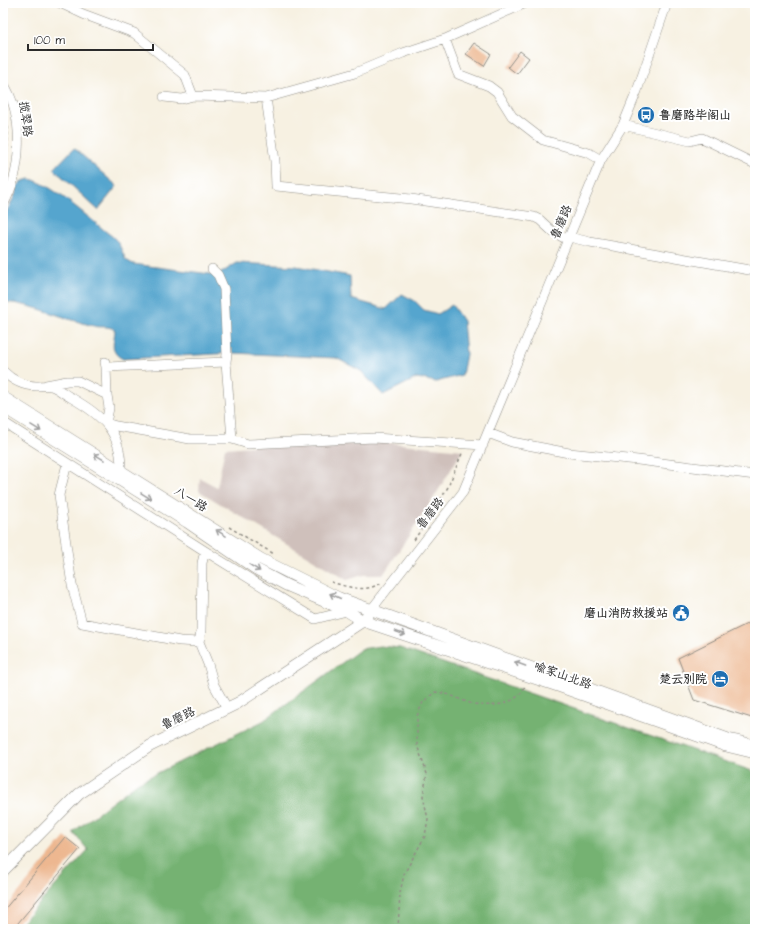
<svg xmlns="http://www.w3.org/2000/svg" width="758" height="932" font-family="'Architects Daughter','LXGW WenKai TC',sans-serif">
<rect width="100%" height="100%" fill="#fff"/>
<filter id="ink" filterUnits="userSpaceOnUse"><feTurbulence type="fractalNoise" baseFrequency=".025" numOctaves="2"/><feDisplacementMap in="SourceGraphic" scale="8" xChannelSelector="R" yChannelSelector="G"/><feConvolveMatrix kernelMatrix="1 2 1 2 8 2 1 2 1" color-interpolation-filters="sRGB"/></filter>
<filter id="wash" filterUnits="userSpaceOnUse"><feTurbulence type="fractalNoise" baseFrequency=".012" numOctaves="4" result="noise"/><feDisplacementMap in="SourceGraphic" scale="16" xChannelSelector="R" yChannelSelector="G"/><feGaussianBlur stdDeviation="0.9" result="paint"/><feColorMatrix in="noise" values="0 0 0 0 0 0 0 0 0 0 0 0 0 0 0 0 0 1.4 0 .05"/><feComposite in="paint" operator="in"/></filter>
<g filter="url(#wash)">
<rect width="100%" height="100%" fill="#f7f1e2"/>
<path fill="#cfc0bb" d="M352,439L463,450L433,499L383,575H363L347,580L199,491L200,478L217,487L225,448Z"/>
<path fill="#75b272" stroke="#506e4e" d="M380,646L400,648L755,772V929H16L88,850L73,832L137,783L263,721L361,649Z"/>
<path fill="#54a5ce" stroke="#40687c" d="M74,148L117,186L98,210L54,169Z
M30,179C53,184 93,222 113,237L118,242L126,260L133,264L218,275L237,263L296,266L350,276L351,299L386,309L402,294L415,301L424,310L438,314L452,305L463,321L466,354L462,375L436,382L417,378L383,395L361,371L336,358L234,353L123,359C109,352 114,343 115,330C109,325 100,328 94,326C63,319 35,304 3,302V219L16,193L18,186L22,181Z"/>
<g id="blocks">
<path fill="#edb790" d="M474,43L491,54L484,66L466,54Z
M520,51L529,58L517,74L508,67Z
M755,620V719L694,700L678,658Z
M65,837L80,849L13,929H3V911Z"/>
</g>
</g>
<g filter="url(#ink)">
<use href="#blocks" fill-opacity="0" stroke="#918e86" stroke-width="1"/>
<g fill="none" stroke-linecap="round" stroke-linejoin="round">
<defs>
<path id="minor" d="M60,3L83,14L134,33L185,75L193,96L266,98L275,161L276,186L411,199L534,217L540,220L553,232L568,240
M445,39L526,3
M3,83C25,116 22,172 3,205
M164,97L182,99L193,96
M266,98L355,73L403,53L445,39L458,74L489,86L497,92L512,116L543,140L589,153L601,160
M623,125L690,141L702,138L755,164
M569,237L590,242L755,271
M212,269L218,275L224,289L227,354L226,362
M105,362L106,367L107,395L109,408L106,423L116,426L190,439H232L248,444L374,438L483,445
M106,367L226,362L232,439
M3,371C12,380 24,386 36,386C42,386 46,385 51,386C58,388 64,394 70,397C102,415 122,432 121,471
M46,385L67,381H78L107,395
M3,422L205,551L315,619L347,611
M488,433L512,442L569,453L638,460L755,475
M67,464L59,495L72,585L82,623L180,641L199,642L208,664L214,685L227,708
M371,610L463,492L601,160L623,125L637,91L667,3
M199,642L201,631L202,563L205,551"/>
<path id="major" d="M3,397L261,559L339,598L728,739L755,745
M3,407L187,522L256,569L286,585L347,611L363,621L558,686L726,746L755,753
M3,871L79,794L150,746L238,703L363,621L367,616"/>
</defs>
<use href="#minor" stroke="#918e86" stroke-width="10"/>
<use href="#major" stroke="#918e86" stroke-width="12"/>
<path stroke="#918e86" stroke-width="1.5" stroke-dasharray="3 3" stroke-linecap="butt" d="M4,109L8,128L7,163
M229,527L274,554
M414,540L435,509L448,487L463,451
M331,582C348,587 365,593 381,583
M398,929L400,893L404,874L425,836L428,819L423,796L427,774L417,745V716L423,702L435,692C450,693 457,699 470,703C489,708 517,706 525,686"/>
<use href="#minor" stroke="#fff" stroke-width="9"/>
<use href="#major" stroke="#fff" stroke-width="11"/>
</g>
<defs><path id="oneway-shaft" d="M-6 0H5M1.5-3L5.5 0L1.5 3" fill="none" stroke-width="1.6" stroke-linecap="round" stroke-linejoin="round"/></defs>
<g stroke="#a0a0a0">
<use href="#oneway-shaft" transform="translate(36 428) rotate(32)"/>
<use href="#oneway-shaft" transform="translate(99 457) rotate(-148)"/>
<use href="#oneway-shaft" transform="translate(146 496) rotate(32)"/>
<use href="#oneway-shaft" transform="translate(221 533) rotate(-148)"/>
<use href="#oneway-shaft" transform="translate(255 568) rotate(32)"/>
<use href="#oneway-shaft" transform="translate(335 596) rotate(-155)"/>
<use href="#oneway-shaft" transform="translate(400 633) rotate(19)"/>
<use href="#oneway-shaft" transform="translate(520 664) rotate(-160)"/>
</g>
</g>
<defs>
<symbol id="bus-disc" viewBox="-11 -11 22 22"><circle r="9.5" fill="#1f6fb2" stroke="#fff"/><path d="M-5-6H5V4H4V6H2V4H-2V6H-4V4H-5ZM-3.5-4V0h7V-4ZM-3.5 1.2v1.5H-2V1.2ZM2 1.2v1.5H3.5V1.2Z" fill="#fff"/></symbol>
<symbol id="civic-disc" viewBox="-11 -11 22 22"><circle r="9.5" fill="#1f6fb2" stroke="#fff"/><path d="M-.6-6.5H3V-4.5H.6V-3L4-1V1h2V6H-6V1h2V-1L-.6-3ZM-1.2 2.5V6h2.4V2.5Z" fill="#fff"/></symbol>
<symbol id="hotel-disc" viewBox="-11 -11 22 22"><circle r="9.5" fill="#1f6fb2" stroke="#fff"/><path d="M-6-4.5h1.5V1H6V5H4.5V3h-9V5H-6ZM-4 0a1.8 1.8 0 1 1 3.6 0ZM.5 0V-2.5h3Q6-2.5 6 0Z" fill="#fff"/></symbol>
</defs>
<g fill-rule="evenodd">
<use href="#bus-disc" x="636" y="105" width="20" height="20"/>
<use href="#civic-disc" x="671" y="603" width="20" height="20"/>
<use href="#hotel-disc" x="710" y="669" width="20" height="20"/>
</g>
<g text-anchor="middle" stroke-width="4" stroke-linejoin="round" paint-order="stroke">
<g font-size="12" font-weight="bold" fill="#2b2b2b" stroke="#fff" text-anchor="end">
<text x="659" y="119" text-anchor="start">鲁磨路毕阁山</text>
<text x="668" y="617">磨山消防救援站</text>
<text x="707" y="683">楚云别院</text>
</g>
<g font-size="12" fill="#2b2b2b" stroke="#fff">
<text transform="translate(26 119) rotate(82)" y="4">揽翠路</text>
<text transform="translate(561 222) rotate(-67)" y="4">鲁磨路</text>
<text transform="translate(191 499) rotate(32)" y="4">八一路</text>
<text transform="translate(430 513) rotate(-52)" y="4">鲁磨路</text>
<text transform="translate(563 675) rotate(19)" y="4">喻家山北路</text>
<text transform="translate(178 718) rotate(-26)" y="4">鲁磨路</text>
</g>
</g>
<rect width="758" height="932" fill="none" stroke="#fff" stroke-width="16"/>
<path d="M28 44v6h125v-6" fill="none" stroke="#2b2b2b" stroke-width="2"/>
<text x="34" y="44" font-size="12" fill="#2b2b2b" stroke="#ffffff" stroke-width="3" paint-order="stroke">100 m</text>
</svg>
